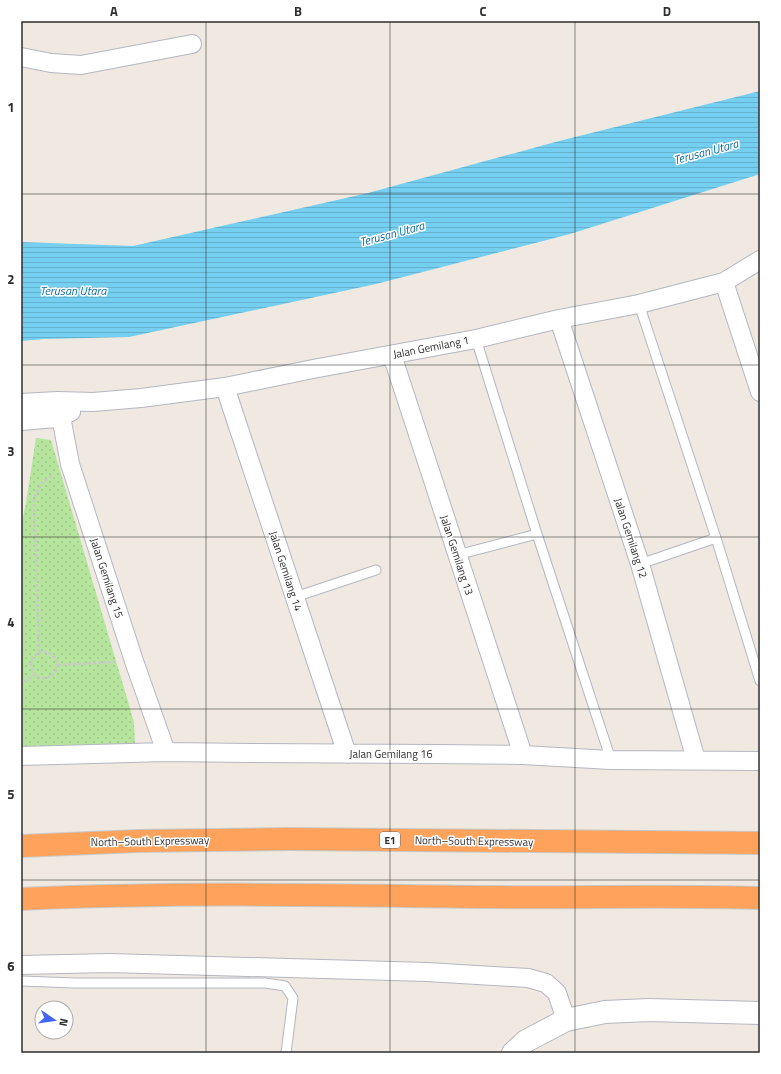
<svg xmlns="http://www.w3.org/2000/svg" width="781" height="1074" font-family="'Titillium Web',sans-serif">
<defs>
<pattern id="park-dots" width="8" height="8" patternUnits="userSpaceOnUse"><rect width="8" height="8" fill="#b6e59e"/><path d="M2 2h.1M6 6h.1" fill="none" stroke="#9dc588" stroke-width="1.8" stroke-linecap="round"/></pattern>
<pattern id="water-rules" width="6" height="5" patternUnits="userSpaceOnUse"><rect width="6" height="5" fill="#75cff0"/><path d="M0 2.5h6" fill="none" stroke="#66b2ce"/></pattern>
</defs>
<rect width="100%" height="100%" fill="#efe9e1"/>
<path fill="url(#park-dots)" d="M36,438L51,440L134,722L135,745L21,750V526L26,503Z"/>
<path fill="url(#water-rules)" d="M760,91V174L570,234L376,284L129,337L44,339L21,341V242L133,246L368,193L559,141Z"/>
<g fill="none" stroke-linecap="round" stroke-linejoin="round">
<defs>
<path id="lane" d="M639,304L716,538L760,681
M476,339L537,534L611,760
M457,555L537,534
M640,564L716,538
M295,597L376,570
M21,981L75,983H265L285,986L293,998L286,1053"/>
<path id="street" d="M21,57L51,63L81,65L192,44
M724,282L760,392
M559,319L640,564L696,760
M392,355L523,755
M225,387L347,754
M58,401L70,464L134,661L166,752
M21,403L58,401L93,402L141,398L225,387L313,369L476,339L559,319L639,304L724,282L760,260
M21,421L56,418L71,412
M21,756L166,752L251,753L434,754L523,755L611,760L760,761
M21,965L109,963L427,972L528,978L546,983L557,993L566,1020"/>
<path id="secondary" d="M513,1053L526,1041L566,1020L605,1012L649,1010L760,1013"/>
<path id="highway" d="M21,846L138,841L289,839L760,843
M21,899C177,892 333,895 489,897C579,898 670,895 760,898"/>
</defs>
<use href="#lane" stroke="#b4b7c1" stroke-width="11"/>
<use href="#street" stroke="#b4b7c1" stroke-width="20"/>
<use href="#secondary" stroke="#b4b7c1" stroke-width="24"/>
<use href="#highway" stroke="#c9c9c9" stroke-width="24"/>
<path stroke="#c9c9c9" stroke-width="2.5" stroke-dasharray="3 2" stroke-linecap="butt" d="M31 665a13 13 0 1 1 26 0a13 13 0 1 1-26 0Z
M39,652L34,498L42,483L54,474
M58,665L115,662
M21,685L35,674"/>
<use href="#lane" stroke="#fff" stroke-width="9"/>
<use href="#street" stroke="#fff" stroke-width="18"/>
<use href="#secondary" stroke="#fff" stroke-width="22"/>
<use href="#highway" stroke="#ffa35c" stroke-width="22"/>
</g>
<path fill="none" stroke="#2e2e2e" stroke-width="1" stroke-opacity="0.55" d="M206,21V1053M390,21V1053M575,21V1053M21,194H760M21,365H760M21,537H760M21,709H760M21,880H760"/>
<g text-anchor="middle" stroke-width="3" stroke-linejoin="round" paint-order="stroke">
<rect fill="#fff" stroke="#6d6d6d" stroke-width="1" x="380" y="832" width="20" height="16" rx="3"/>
<g font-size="10" font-weight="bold" fill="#2e2e2e">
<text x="390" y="844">E1</text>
</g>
<g font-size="11" fill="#2e2e2e" stroke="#fff">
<text transform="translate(431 347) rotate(-11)" y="4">Jalan Gemilang 1</text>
<text transform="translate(631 538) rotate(72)" y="4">Jalan Gemilang 12</text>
<text transform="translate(457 555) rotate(72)" y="4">Jalan Gemilang 13</text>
<text transform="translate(286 571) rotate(72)" y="4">Jalan Gemilang 14</text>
<text transform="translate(107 578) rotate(72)" y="4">Jalan Gemilang 15</text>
<text x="391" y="758">Jalan Gemilang 16</text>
<text transform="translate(150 841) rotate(-1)" y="4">North–South Expressway</text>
<text transform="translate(474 841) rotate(1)" y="4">North–South Expressway</text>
</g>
<g font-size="12" font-style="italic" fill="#0d6fa3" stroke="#fff">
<text transform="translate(706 152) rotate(-15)" y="4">Terusan Utara</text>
<text transform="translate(392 234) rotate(-15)" y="4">Terusan Utara</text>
<text x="73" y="295">Terusan Utara</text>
</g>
</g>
<rect width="781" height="1074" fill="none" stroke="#ffffff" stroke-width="44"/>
<g transform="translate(54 1020) rotate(103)"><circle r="19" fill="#ffffff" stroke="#ababab"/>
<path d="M0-3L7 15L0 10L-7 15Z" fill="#4264fb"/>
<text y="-6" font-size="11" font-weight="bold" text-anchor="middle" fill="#2e2e2e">N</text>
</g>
<rect x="22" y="22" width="737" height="1030" fill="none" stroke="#2e2e2e" stroke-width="1.5"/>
<g font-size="13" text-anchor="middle" font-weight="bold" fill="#2e2e2e">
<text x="114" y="16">A</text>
<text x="298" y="16">B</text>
<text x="483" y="16">C</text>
<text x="667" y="16">D</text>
<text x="11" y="112">1</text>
<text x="11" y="284">2</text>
<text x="11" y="456">3</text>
<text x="11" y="627">4</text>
<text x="11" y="799">5</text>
<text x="11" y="971">6</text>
</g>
</svg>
